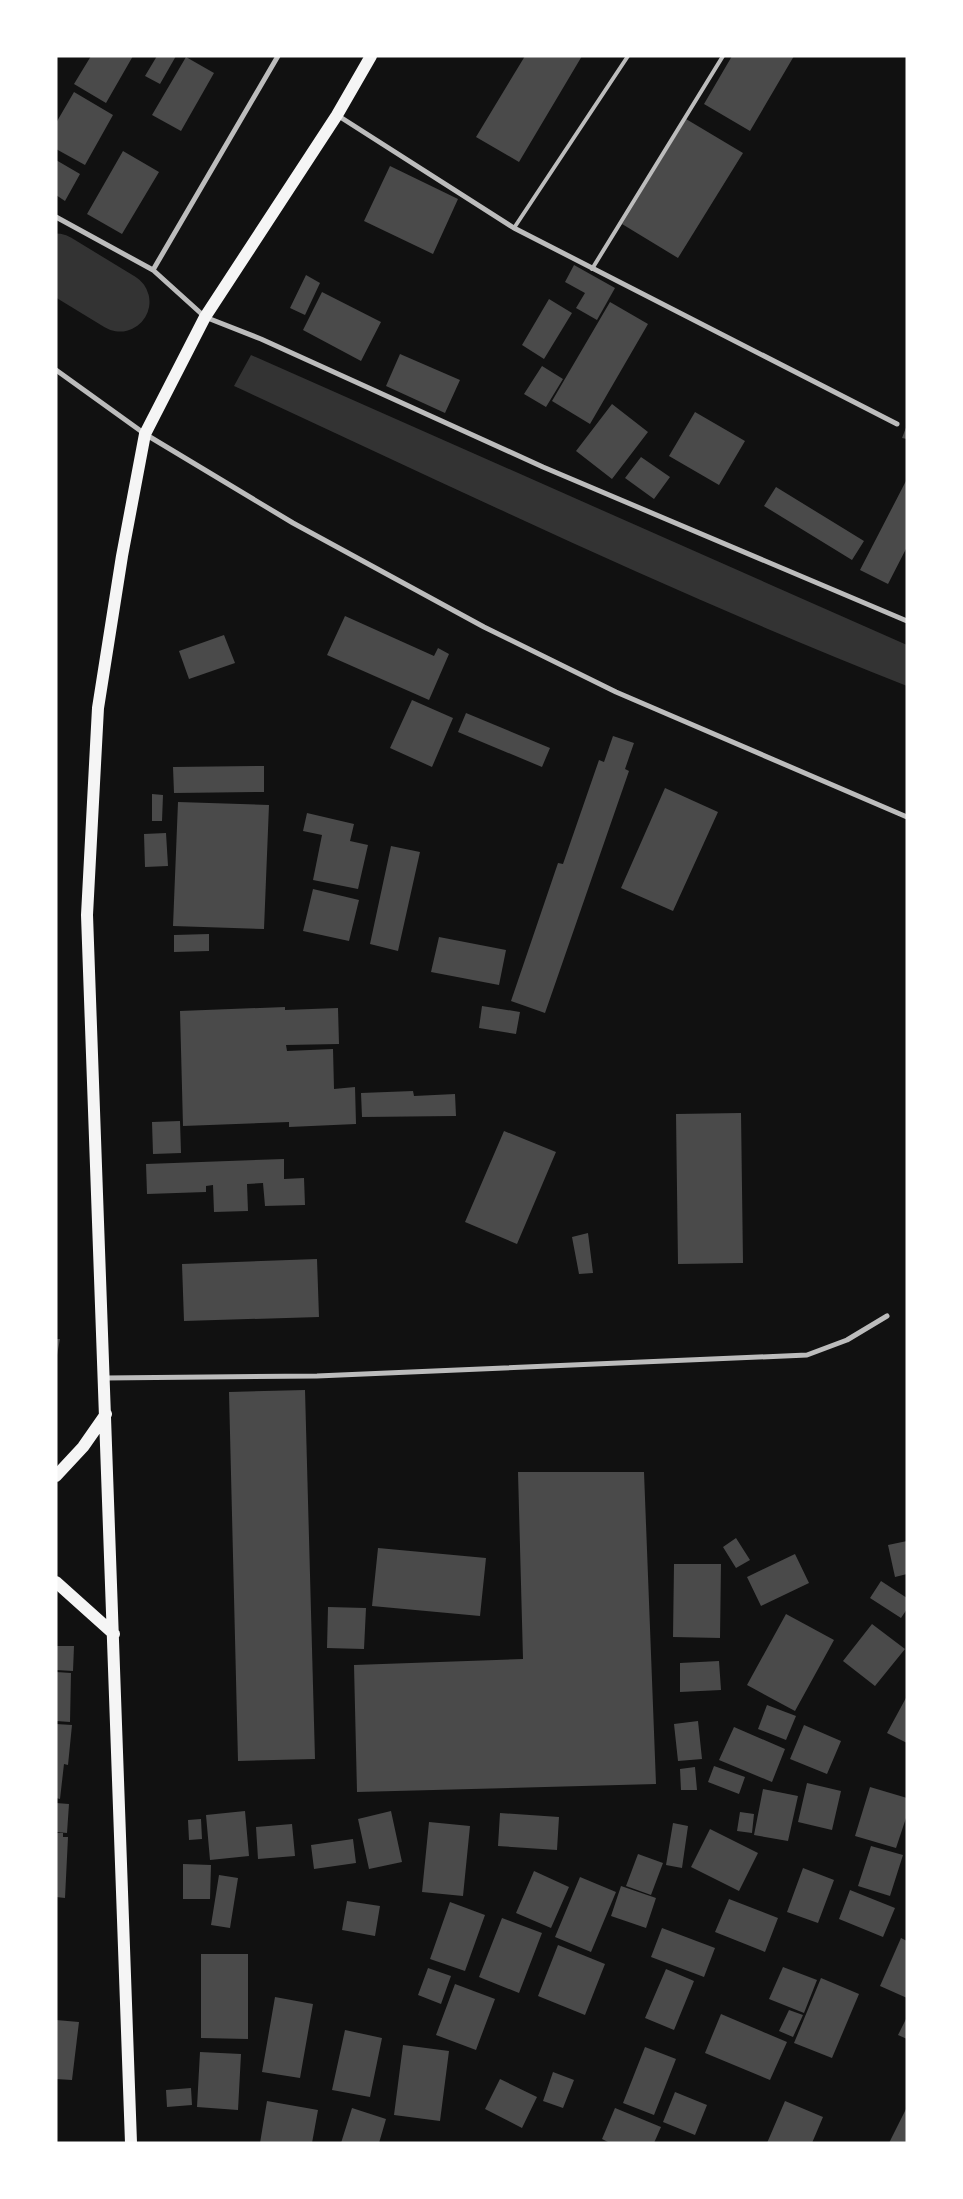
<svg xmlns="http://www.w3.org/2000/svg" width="963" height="2199" font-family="Poppins,sans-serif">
<rect width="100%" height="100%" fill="#111"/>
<path fill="#333" d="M251,355L907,645V686C678,596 457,489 234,386Z"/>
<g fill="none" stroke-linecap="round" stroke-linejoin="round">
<path stroke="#333" stroke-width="59" d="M56,263L120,302"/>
</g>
<path fill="#4a4a4a" d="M91,56H133L106,103L74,84Z
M157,56H176L160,84L145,76Z
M525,56H582L519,162L476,137Z
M732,56H794L750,131L704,104Z
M186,57L214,73L181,131L152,115Z
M74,92L113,115L85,165L56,149V123Z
M686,119L743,153L678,258L622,224Z
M123,151L159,172L122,234L87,214Z
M56,160L80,174L65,201L56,195Z
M390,166L458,199L433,254L364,221Z
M574,265L615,288L597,320L576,308L585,293L565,282Z
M306,275L320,283L305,315L290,308Z
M322,292L381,322L361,361L303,330Z
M549,299L572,313L544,359L522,345Z
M610,302L648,324L590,424L552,401Z
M400,354L460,380L445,413L386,386Z
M542,366L563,379L546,407L524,394Z
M612,404L648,432L612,479L576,451Z
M695,412L745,441L719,485L669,456Z
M907,425V439L902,438Z
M641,457L670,477L654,499L625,478Z
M907,479V547L888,584L860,570Z
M776,487L864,541L852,560L764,506Z
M345,616L434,656L438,648L449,654L429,700L327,655Z
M224,635L235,663L189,679L179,651Z
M412,700L453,718L432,767L390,748Z
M466,713L550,748L542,767L458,732Z
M613,736L634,743L625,769L629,771L545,1013L511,1001L558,863L563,864L599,760L604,762Z
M264,766V792L174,793L173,767Z
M665,788L718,812L673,911L621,888Z
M152,794L163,795L162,821H152Z
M178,802L269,805L264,929L173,926Z
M307,813L354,824L350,841L368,845L358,889L313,880L322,835L303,831Z
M166,833L168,866L145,867L144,834Z
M391,846L420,852L398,951L370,944Z
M313,889L359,900L349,941L303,931Z
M209,934V951L174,952V935Z
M439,937L506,950L499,985L431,972Z
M482,1006L520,1012L516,1034L479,1028Z
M285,1007V1010L338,1008L339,1044L286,1045L287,1051L333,1049L334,1089L355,1087L356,1124L289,1127V1122L183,1126L180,1011Z
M413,1091L414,1096L455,1094L456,1116L362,1117L361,1093Z
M741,1113L743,1263L678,1264L676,1114Z
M180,1121L181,1153L153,1154L152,1122Z
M504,1131L556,1152L517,1244L465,1222Z
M284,1159V1179L304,1178L305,1205L265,1206L263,1183L247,1184L248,1211L214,1212L213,1185L206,1186V1192L147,1194L146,1164Z
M588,1233L593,1273L579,1274L572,1237Z
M317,1259L319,1317L184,1321L182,1264Z
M56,1339H60L57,1355H56Z
M305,1390L315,1759L238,1761L229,1392Z
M518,1472H644L656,1784L357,1792L354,1665L523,1659Z
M736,1538L750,1560L736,1568L723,1547Z
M907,1541V1574L895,1577L888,1545Z
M378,1548L486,1558L480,1616L372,1606Z
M795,1554L809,1583L761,1606L747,1577Z
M674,1564H721L720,1638L673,1637Z
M881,1581L907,1598V1609L901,1618L870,1598Z
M328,1607L366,1608L364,1649L327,1648Z
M786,1614L834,1640L795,1711L747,1685Z
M872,1624L905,1649L875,1686L843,1661Z
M56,1646H74L73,1671L56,1670Z
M719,1661L721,1690L680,1692V1663Z
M56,1672L71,1673L70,1722L56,1721Z
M907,1696V1743L887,1733Z
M767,1705L796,1716L786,1740L758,1729Z
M698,1721L702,1759L678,1761L674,1724Z
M56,1724L72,1725L68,1765L64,1764L60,1799L56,1798Z
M804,1725L841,1741L827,1774L790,1759Z
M734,1727L785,1749L772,1782L719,1760Z
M714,1766L745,1777L739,1794L708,1782Z
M695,1767L697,1790H681L680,1769Z
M807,1783L841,1791L832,1830L798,1822Z
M870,1787L907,1798V1815L896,1848L855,1836Z
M763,1789L798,1796L788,1841L754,1835Z
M56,1803L69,1804L67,1833L56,1832Z
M245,1811L249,1856L210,1860L206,1815Z
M391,1811L402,1862L369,1869L358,1819Z
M740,1812L754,1814L752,1833L737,1831Z
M500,1813L559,1817L557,1850L498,1846Z
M201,1819L202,1839L189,1840L188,1820Z
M429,1822L470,1826L463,1896L422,1892Z
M673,1823L688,1826L682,1868L666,1865Z
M292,1824L295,1856L258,1859L256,1827Z
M710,1829L758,1853L739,1891L691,1867Z
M56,1833H63V1837H68L65,1898L56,1897Z
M353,1839L356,1863L314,1869L311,1845Z
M871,1846L903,1855L890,1896L858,1886Z
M638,1854L663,1863L651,1895L626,1886Z
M183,1864L211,1865L210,1899H183Z
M803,1868L834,1880L818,1923L787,1912Z
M534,1871L569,1887L551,1928L516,1913Z
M219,1875L238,1878L230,1928L211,1925Z
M580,1877L616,1892L591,1952L555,1937Z
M621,1886L656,1898L646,1928L611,1916Z
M850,1890L895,1908L883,1937L839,1919Z
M729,1899L778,1918L765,1952L715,1932Z
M347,1901L380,1906L375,1936L342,1930Z
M450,1902L485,1915L465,1971L430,1959Z
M502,1918L542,1933L519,1993L479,1977Z
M662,1928L715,1948L704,1977L651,1957Z
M901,1938L907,1941V1998L880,1986Z
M558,1945L605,1964L585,2015L538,1996Z
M201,1954H248V2039L201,2038Z
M783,1967L817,1980L804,2013L769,1999Z
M428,1968L451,1976L441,2004L418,1995Z
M666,1969L694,1981L674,2030L645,2018Z
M821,1978L859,1994L832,2058L794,2043Z
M455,1984L495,1999L476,2050L436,2035Z
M275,1997L313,2004L300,2078L262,2072Z
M789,2010L803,2015L793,2037L779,2031Z
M721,2014L787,2042L770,2080L705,2053Z
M907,2017V2039L898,2035Z
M56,2020L79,2022L72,2080L56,2079Z
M345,2030L382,2038L370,2097L332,2090Z
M403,2045L449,2051L440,2121L394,2115Z
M645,2047L676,2059L654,2115L623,2103Z
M200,2052L241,2054L238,2110L197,2107Z
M553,2072L574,2080L563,2108L543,2101Z
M500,2079L537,2097L522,2128L485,2109Z
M191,2088L192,2105L167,2107L166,2090Z
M675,2092L707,2105L695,2135L663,2122Z
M267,2101L318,2110L312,2143H260Z
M785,2101L823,2117L812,2143H767Z
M907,2107V2143H889Z
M352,2108L386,2119L379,2143H341Z
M615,2108L661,2127L654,2143H610L602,2139Z"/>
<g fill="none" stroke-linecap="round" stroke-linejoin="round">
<path stroke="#bcbcbc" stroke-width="4" d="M514,228L628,56
M592,269L723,56"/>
<path stroke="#bcbcbc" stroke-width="5" d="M337,115L514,228L897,424
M56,217L153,270L205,317L261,339L543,467L907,621
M153,270L278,56
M56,370L145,434L293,523L484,627L616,692L907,817
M105,1378L317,1376L807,1355L847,1340L887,1316"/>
<path stroke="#f5f5f5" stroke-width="12" d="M56,1476L83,1447L106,1414
M56,1582L114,1634
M131,2143L87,915L98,708L122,556L145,434L205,317L337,115L371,56"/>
</g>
<rect width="963" height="2199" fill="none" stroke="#ffffff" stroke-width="115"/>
</svg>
